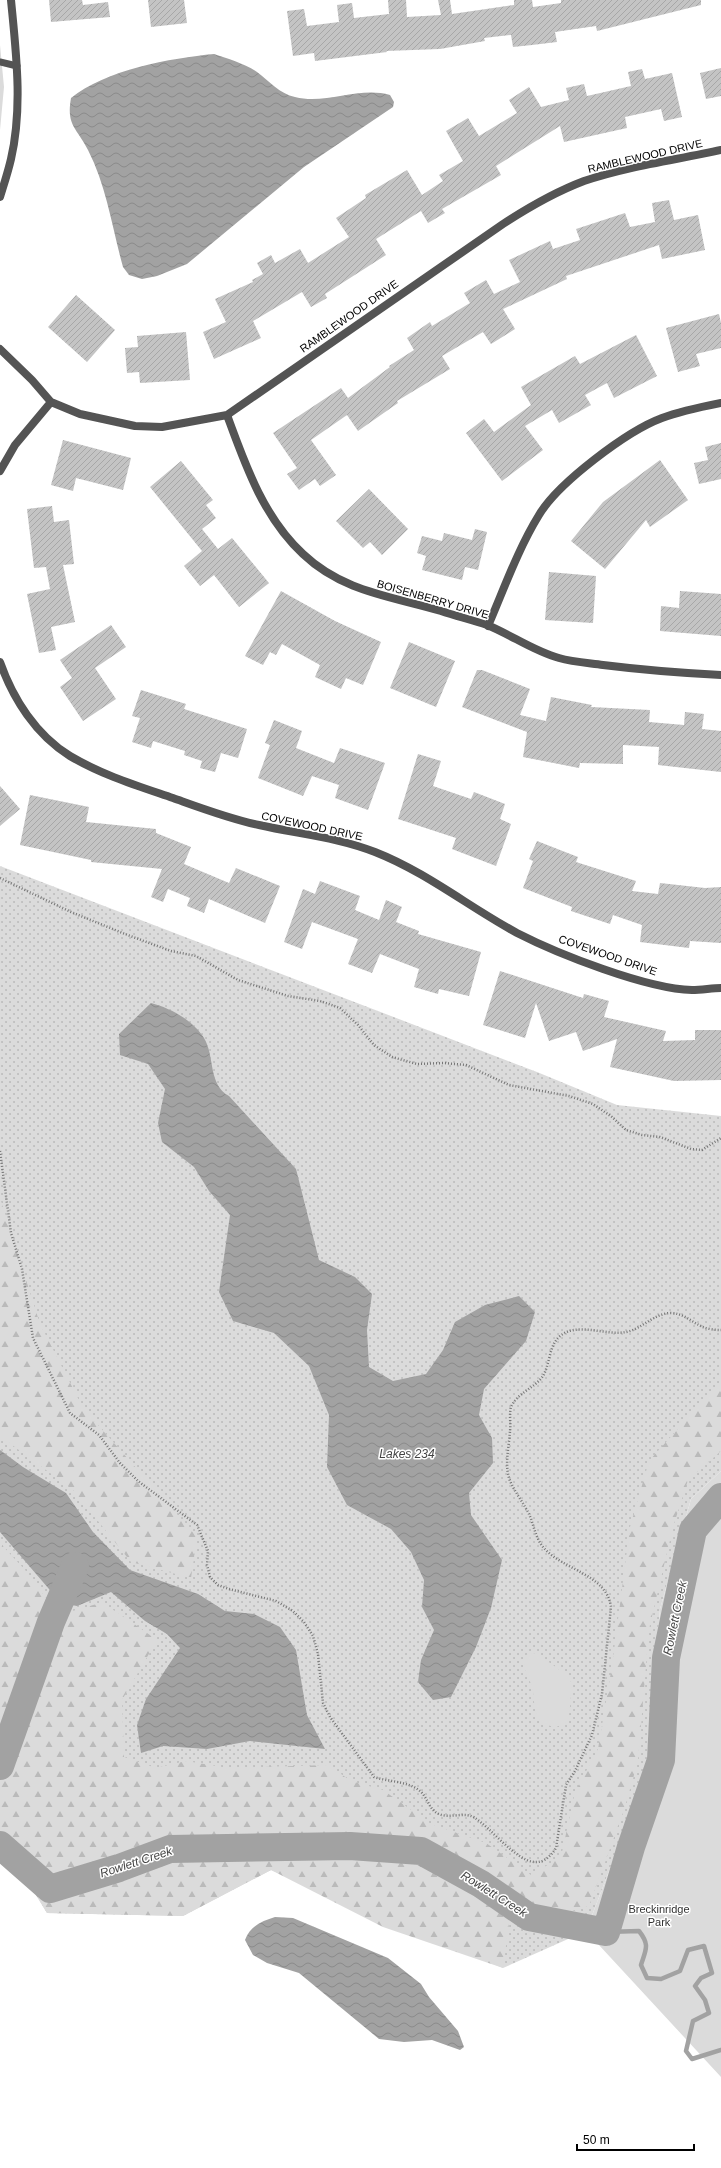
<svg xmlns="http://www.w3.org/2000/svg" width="721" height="2168" font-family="Arial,sans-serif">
<defs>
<pattern id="grass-dots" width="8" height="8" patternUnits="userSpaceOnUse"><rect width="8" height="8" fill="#dbdbdb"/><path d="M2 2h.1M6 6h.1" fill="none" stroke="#bababa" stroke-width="1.8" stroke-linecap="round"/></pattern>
<pattern id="forest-firs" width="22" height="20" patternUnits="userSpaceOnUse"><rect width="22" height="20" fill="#dbdbdb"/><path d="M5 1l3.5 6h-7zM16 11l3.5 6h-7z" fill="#bababa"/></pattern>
<pattern id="water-waves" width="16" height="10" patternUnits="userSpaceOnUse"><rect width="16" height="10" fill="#a2a2a2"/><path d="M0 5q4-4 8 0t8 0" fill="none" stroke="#8a8a8a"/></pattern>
<pattern id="building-hatch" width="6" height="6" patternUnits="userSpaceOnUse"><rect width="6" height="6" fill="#c4c4c4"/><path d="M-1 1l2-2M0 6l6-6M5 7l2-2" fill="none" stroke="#a7a7a7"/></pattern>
</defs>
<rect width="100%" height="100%" fill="#fff"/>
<path fill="url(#grass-dots)" d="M0,866L537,1072L617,1105L721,1116V1471L691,1499L660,1609L648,1770L586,1931L503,1968L271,1870L183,1916L47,1913L0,1836Z"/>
<path fill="url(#forest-firs)" d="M0,1198L40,1324L83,1408L197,1537L191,1578L131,1562L73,1490L0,1436Z
M721,1384V1451L688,1480L673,1527L649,1629L638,1761L624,1810L589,1906L554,1916L512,1901L503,1968L383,1927L271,1870L183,1916L47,1913L0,1836V1543L25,1570L59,1615L100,1603L117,1612L157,1640L122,1700L124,1757L156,1768L186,1761L228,1768L328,1765L351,1781L383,1790L431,1824L486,1843L531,1875L561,1857L575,1792L598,1749L612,1666L630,1527L649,1461L711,1392Z"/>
<path fill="#dbdbdb" d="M0,45L4,87L0,130Z
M721,1471V2077L586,1931L648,1770L660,1609L691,1499Z
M534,1653C541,1656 569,1675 571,1682C572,1685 570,1716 568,1719C566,1724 561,1725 556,1727C550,1726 543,1725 539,1719C534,1711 534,1700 533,1692C532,1679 519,1669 526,1655Z"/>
<path fill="url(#water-waves)" d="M214,54C228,59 244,63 257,72C269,81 280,94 295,97C326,105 359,86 390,95L394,102L393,107L304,167L187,264L157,276L142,279L129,275L123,267C112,228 107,187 88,150C77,128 66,126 71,98C105,70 171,58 214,54Z
M151,1003C170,1008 193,1020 204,1038C215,1056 208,1085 229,1096L296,1169L319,1260L355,1277L372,1294L367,1330L369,1367L393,1381L426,1374L443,1350L455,1322L485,1305L519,1296L535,1312L526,1341L484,1389L479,1415L492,1438L493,1463L469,1493L471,1515L502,1560L491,1608L476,1647L451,1697L433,1700L418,1682L421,1660L434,1630L422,1607L424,1580L411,1552L391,1529L347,1505L327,1467L329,1415L309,1366L274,1333L233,1321L219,1292L230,1215L209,1191L194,1167L162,1142L158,1123L165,1089L148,1064L120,1055L119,1034Z
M0,1450L23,1467L66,1493L93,1532L130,1570L198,1594L225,1611L254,1614L280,1627L296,1650L307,1715L325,1749L250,1741L207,1749L163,1746L141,1753L137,1725L146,1699L180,1648L167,1634L145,1621L111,1592L77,1606L61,1603L0,1532Z
M275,1917L293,1918L388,1958L421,1984L429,1997L458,2031L464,2047L460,2050L432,2040L404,2042L379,2039L299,1973L267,1963L253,1955L245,1940C250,1926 262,1921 275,1917Z"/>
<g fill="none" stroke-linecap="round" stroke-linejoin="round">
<path stroke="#a2a2a2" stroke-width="4.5" d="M606,1932L639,1931C650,1945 646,1949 641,1965L647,1978L661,1979L680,1971L688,1950L704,1946L712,1973L701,1978L695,1986L705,2000L709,2013L693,2021L686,2051L692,2059L721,2050"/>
<path stroke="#a2a2a2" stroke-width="28" d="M0,1766L51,1622L75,1566
M0,1845L50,1889L119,1868L170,1849L350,1846L421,1851L481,1884L529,1917L606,1932L631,1847L661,1760L666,1658L693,1530L721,1497"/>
</g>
<path fill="url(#building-hatch)" d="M49,0H82L83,5L108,2L110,17L51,22Z
M148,0H184L187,23L151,27Z
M388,0H406L407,17L441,15L438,0H450L452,14L514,5V0H532L533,7L561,3V0H701V5L597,31L596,26L555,32L557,42L532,45L513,47L511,35L484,38L485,41L440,49L386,51L387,52L315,61L314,53L293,56L287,11L304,9L307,26L339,22L337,5L352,3L354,18L389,14Z
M721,68V96L706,99L700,73Z
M642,69L645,79L672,73L682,117L664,121L661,109L625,117L627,128L564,142L560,126L496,166L501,175L442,209L445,213L428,223L421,211L376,239L386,255L325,294L327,298L311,307L302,292L253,321L261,338L214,359L203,332L226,322L215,299L253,282L252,280L263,274L257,263L271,255L275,263L300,249L308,263L349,237L336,218L366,198L365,195L407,170L422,195L443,181L439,175L463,161L446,131L468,118L479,136L517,113L509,100L529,87L541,107L569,100L566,88L584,84L587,96L631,86L628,72Z
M669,200L674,220L698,215L705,250L662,259L659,245L566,276L567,279L503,309L515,329L491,344L483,332L442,356L450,369L397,401L398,403L358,431L347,415L311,440L336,475L320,486L315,479L299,490L287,474L297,468L273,433L341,388L348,398L390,367L389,366L414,350L407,338L430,322L432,326L470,303L464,293L486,280L494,294L520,282L509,260L550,241L553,249L580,240L576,229L625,213L630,227L655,222L652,203Z
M76,295L115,330L87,362L48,327Z
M719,314L721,323V348L696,354L700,366L678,372L666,328Z
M186,332L190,380L140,383L139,372L127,373L125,348L138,347L137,336Z
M636,335L657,376L614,398L607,383L585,395L591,405L559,423L552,410L525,426L543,450L502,481L466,433L484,419L494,432L531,405L521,387L575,356L580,364Z
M63,440L131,458L123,490L76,478L73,491L51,485Z
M721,443V479L699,484L694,463L708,460L705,447Z
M660,460L688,500L650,527L646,520L605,569L571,541L603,502Z
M181,461L213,500L206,505L216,518L202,529L218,549L232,538L269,583L239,607L214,575L200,586L184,566L202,551L150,487Z
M369,489L408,529L382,555L370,542L363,548L336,521Z
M52,506L54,522L69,520L74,564L63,565L75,622L51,627L56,650L39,653L27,594L50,589L46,567L34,568L27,509Z
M475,529L487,532L478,570L465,567L462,580L422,570L426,556L417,553L422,536L442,541L444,533L472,540Z
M549,572L596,576L593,623L545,620Z
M281,591L335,621L381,642L363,685L346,678L341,689L315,677L320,665L282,644L276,655L270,652L263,665L245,656Z
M680,591L721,594V636L660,631L661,606L679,608Z
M111,625L126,647L95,668L116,699L83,721L60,687L72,678L60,660Z
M409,642L455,661L436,707L390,688Z
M477,670H482L530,689L520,715L546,721L551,697L592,705L591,707L650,710L649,722L684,725L685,712L704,714L702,729L721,731V772L658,765L659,747L623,745V764L580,763L579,768L523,757L527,732L462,707Z
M141,690L186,704L184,709L247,729L238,758L221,753L215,772L200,768L202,761L184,755L185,751L153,741L151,748L132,742L140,718L132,716Z
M274,720L302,731L296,748L334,763L340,748L385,763L368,810L335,798L339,785L312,776L303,796L258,778L270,745L265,743Z
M418,754L441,761L433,786L471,799L474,792L505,804L500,819L511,824L496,866L452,849L456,838L398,819Z
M0,786L20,809L0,826Z
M30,795L89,807L86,822L156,829V833L191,847L184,864L229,883L236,868L280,886L265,923L209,899L204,913L187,906L190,898L168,889L163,902L151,897L162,869L91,862V860L20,845Z
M537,841L578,857L576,862L636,881L632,891L658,894L660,883L705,888L721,887V943L690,941L689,948L640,942L642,925L613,915L610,924L571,911L572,907L523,888L533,861L529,859Z
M320,881L360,896L355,910L379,920L386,900L402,907L396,922L419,931L418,934L481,952L469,996L439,989L438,994L414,987L419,969L380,954L372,973L348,964L358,939L312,922L302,949L284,942L303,889L315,894Z
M500,971L583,998L584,994L609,1001L604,1017L666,1031L663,1041L695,1040V1030H721V1080L674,1081L610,1067L617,1039L583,1051L576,1032L549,1041L536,1003L525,1038L483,1025Z"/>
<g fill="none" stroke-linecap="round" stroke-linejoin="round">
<path stroke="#767676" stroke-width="2.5" stroke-dasharray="1 2" stroke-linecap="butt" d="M0,878L71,912L125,934L171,951L196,956L238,980L288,996L320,1001L340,1008L358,1025L374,1045L392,1057L417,1064L444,1063L466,1065L509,1085L569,1096L593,1104L612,1117L626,1130L642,1135L660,1137L691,1149L702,1150L721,1138
M0,1151L11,1233L22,1269L33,1338L70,1413L99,1435L120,1463L138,1481L197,1525L208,1551L207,1565L210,1577L218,1585L229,1589L276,1601L293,1611L304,1622L313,1636L318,1654L323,1703L330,1717L374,1777C389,1782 408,1781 420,1791C428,1798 429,1810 439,1814C450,1819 465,1811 475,1818C490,1827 515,1860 534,1862C544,1863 551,1856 556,1848L566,1785L575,1771L592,1735L602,1694L611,1607C607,1574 562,1570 543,1547C535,1537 534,1525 529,1514C524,1504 517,1495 512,1485C503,1469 509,1448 510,1431C511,1424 509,1414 511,1407C517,1393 535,1388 543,1376C550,1364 549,1346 559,1337C576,1321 605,1336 626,1332C642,1329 653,1314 670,1313C684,1313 691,1322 703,1327C708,1329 715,1330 721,1330"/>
<path stroke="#545454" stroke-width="7" d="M0,62L17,66"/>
<path stroke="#545454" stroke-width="8" d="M0,197C4,184 8,172 11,159C23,107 16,52 11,0
M0,349L32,380L51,402L80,414L135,426L162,427L227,415L503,224C529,207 555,192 584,181C628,166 676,160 721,150
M227,415C245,464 263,517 303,554C343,592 391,596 441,611C456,616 472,620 487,625C512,635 533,651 559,658C573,662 589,663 603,665C643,670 682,673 721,675
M0,471L15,445L51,402
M488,626C504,589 518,549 539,515C558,483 627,431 662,418C681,411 701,407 721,403
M0,662C13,699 36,735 70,756C102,775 138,786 173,798C201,808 230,819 259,825C298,834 337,837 375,852C426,872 469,907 517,933C558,954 647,989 692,990C702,990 712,988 721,988"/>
</g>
<g text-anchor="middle" stroke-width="3" stroke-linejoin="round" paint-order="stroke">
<g font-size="11" fill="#000" stroke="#fff">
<text transform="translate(645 156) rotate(-13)" y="4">RAMBLEWOOD DRIVE</text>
<text transform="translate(349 316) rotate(-35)" y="4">RAMBLEWOOD DRIVE</text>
<text transform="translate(433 599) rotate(16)" y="4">BOISENBERRY DRIVE</text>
<text transform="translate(312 826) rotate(12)" y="4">COVEWOOD DRIVE</text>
<text transform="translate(608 955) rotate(19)" y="4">COVEWOOD DRIVE</text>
</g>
<g font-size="11" fill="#323232" stroke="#fff">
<text x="659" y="1913">Breckinridge<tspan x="659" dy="13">Park</tspan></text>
</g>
<g font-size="12" font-style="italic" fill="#434343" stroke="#fff">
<text x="407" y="1458">Lakes 234</text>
<text transform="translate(675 1618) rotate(-78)" y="4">Rowlett Creek</text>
<text transform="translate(136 1862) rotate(-18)" y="4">Rowlett Creek</text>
<text transform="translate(494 1894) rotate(32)" y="4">Rowlett Creek</text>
</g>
</g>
<path d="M577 2144v6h117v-6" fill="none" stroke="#000000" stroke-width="2"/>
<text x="583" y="2144" font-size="12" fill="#000000" stroke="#ffffff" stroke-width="3" paint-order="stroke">50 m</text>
</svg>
